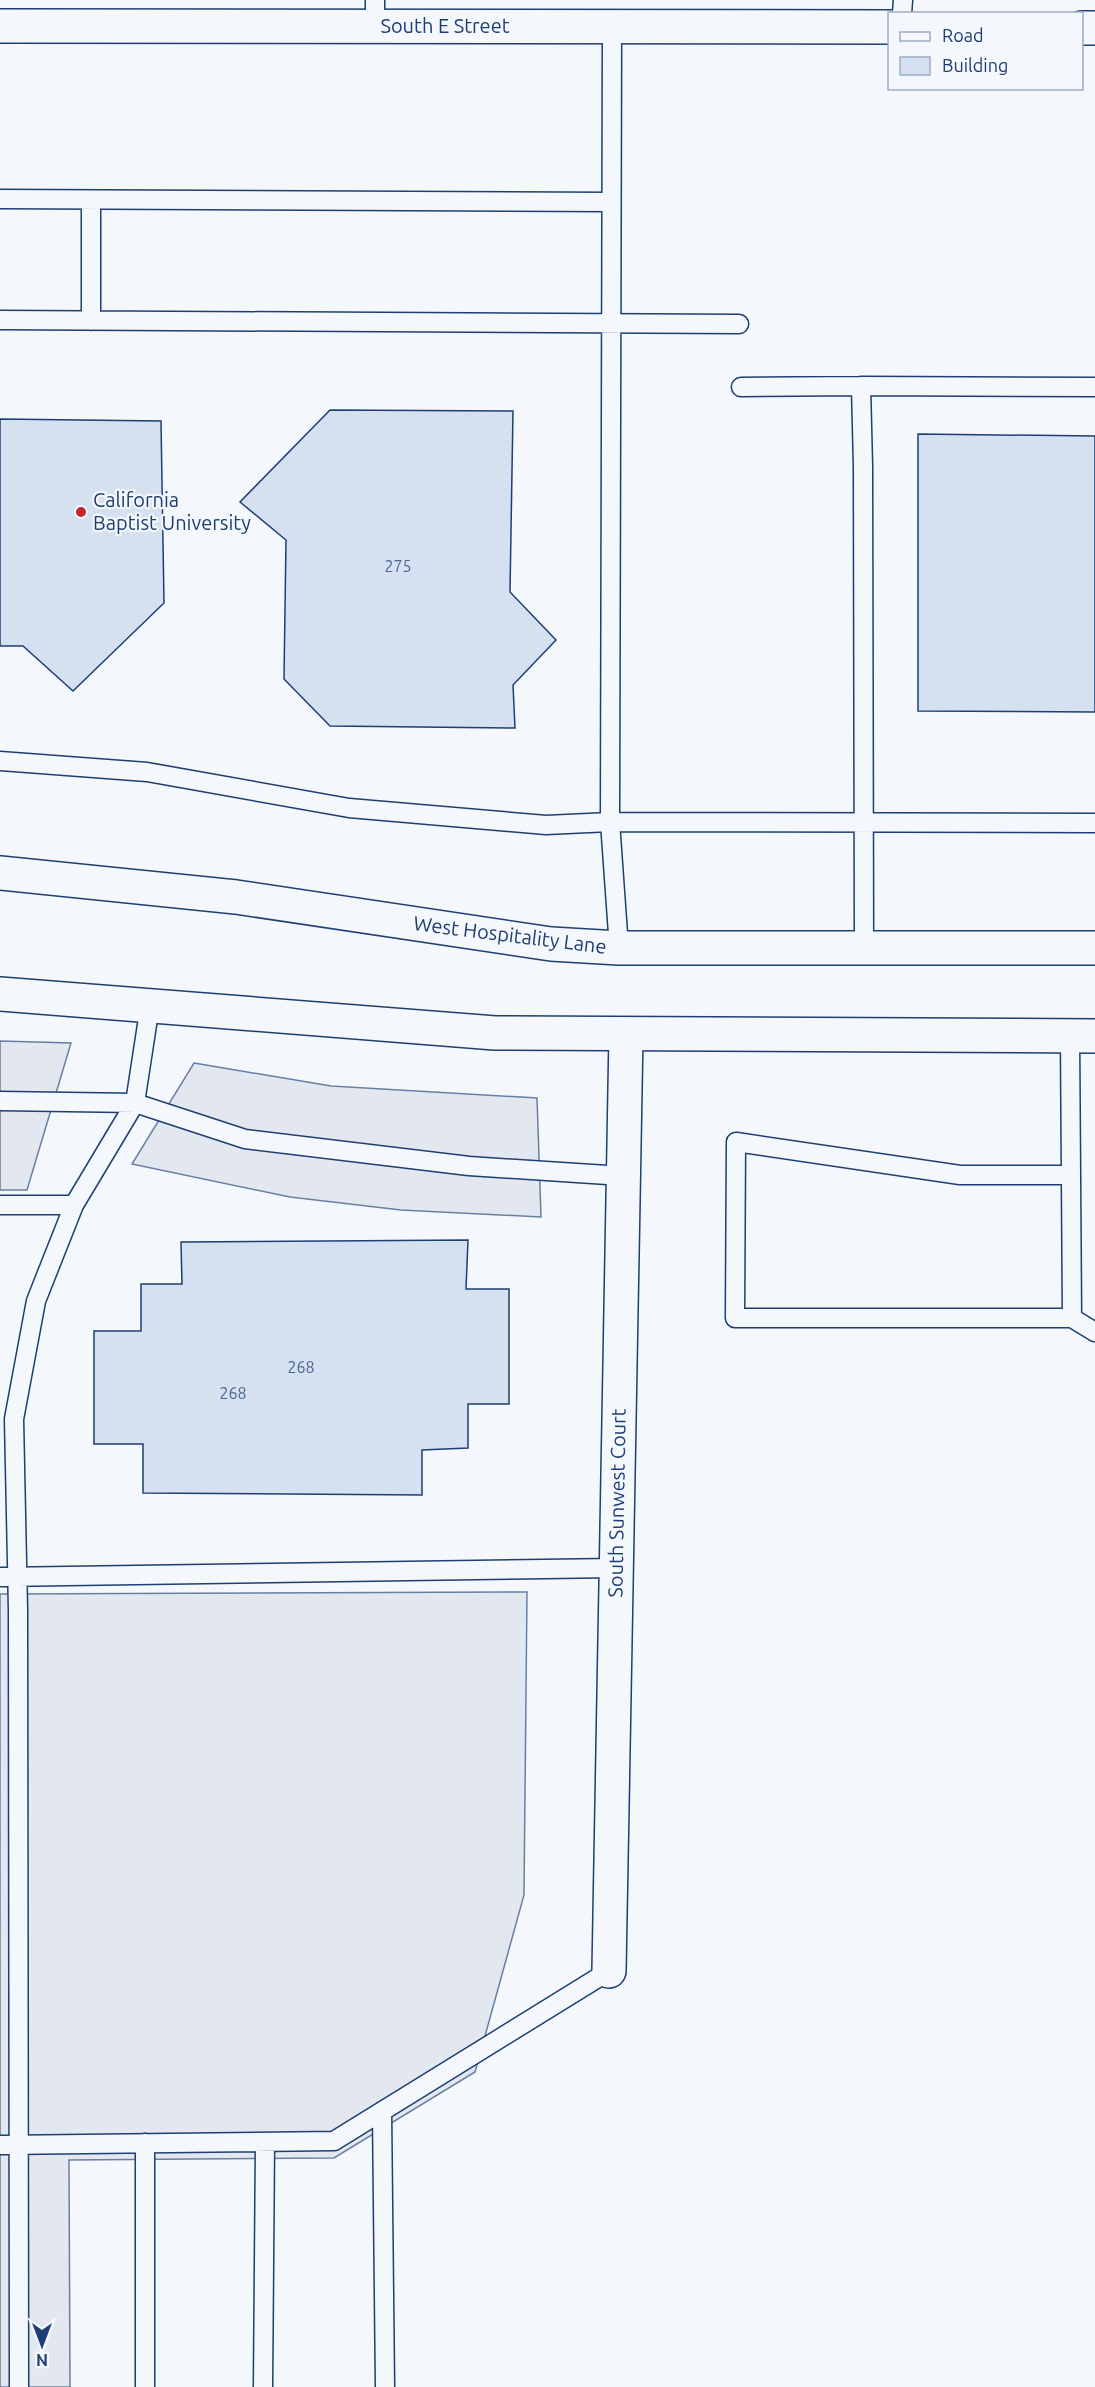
<svg xmlns="http://www.w3.org/2000/svg" width="1095" height="2387" font-family="Ubuntu,sans-serif">
<rect width="100%" height="100%" fill="#f4f7fb"/>
<path fill="#e3e8f0" stroke="#687fa3" stroke-width="1.5" d="M0,1041L71,1043L27,1190H0Z
M194,1063L331,1086L537,1098L541,1217L401,1210L290,1197L132,1164Z
M527,1592L524,1895L475,2072L334,2158L69,2160L70,2387H0V1594Z"/>
<path fill="#d5e0f0" stroke="#1d3f73" stroke-width="1.5" d="M330,410L513,411L510,592L556,640L513,685L515,728L330,726L284,679L286,540L240,502Z
M0,419L161,421L164,603L73,691L23,646H0Z
M918,434L1095,436V712L918,711Z
M468,1240L466,1289H509V1404H468V1448L422,1450V1495L143,1493V1444H94V1331H141V1284H182L181,1242Z"/>
<g fill="none" stroke-linecap="round" stroke-linejoin="round">
<defs>
<path id="service" d="M902,14L903,0
M375,25V0
M0,199L611,202
M91,200V321
M0,320L739,324
M741,387L861,386
M0,761L147,772L349,808L546,825L610,822L612,27
M619,948L610,822L1095,823
M864,948L863,467L861,386L1095,387
M1070,1036L1072,1318L1095,1332
M0,1101L135,1103L245,1139L469,1166L623,1176
M1071,1175H960L736,1142L735,1318H1072
M0,1205H74
M0,1577L616,1568
M382,2111L385,2387
M145,2143V2387
M0,2145L334,2141L609,1971
M19,2387L18,1610L14,1419L36,1301L74,1205L135,1103L150,1005
M263,2387L265,2142"/>
<path id="minor" d="M609,1971L626,1034"/>
<path id="secondary" d="M0,26L890,27
M1082,28H1095
M0,873L236,897L551,944L619,948H1095
M0,994L495,1033L1095,1036"/>
</defs>
<use href="#service" stroke="#1d3f73" stroke-width="21"/>
<use href="#minor" stroke="#1d3f73" stroke-width="36"/>
<use href="#secondary" stroke="#1d3f73" stroke-width="36"/>
<use href="#service" stroke="#f4f7fb" stroke-width="18"/>
<use href="#minor" stroke="#f4f7fb" stroke-width="33"/>
<use href="#secondary" stroke="#f4f7fb" stroke-width="33"/>
</g>
<circle fill="#c62828" stroke="#f4f7fb" stroke-width="2" cx="81" cy="512" r="6"/>
<g text-anchor="middle" stroke-width="4.5" stroke-linejoin="round" paint-order="stroke">
<g font-size="16" fill="#4b6792">
<text x="398" y="572">275</text>
<text x="301" y="1373">268</text>
<text x="233" y="1399">268</text>
</g>
<g font-size="20" fill="#1d3f73" stroke="#f4f7fb">
<text x="445" y="33">South E Street</text>
<text transform="translate(510 935) rotate(7)" y="7">West Hospitality Lane</text>
<text transform="translate(617 1503) rotate(-89)" y="7">South Sunwest Court</text>
</g>
<g font-size="20" fill="#1d3f73" stroke="#f4f7fb" text-anchor="start">
<text x="93" y="507">California<tspan x="93" dy="23">Baptist University</tspan></text>
</g>
</g>
<rect x="888" y="12" width="195" height="78" fill="#f4f7fb" stroke="#9eadc5" stroke-width="1.5"/>
<rect x="900" y="32" width="30" height="9" fill="#f4f7fb" stroke="#9eadc5" stroke-width="1.5"/>
<text x="942" y="42" font-size="18" fill="#1d3f73">Road</text>
<rect x="900" y="57" width="30" height="18" fill="#d5e0f0" stroke="#9eadc5" stroke-width="1.5"/>
<text x="942" y="72" font-size="18" fill="#1d3f73">Building</text>
<g transform="translate(42 2345) rotate(180)" stroke="#f4f7fb" stroke-width="4.5" paint-order="stroke">
<path d="M0-4.5L10 22L0 15L-10 22Z" fill="#1d3f73"/>
<text y="-9" font-size="16" font-weight="bold" text-anchor="middle" fill="#1d3f73">N</text>
</g>
</svg>
